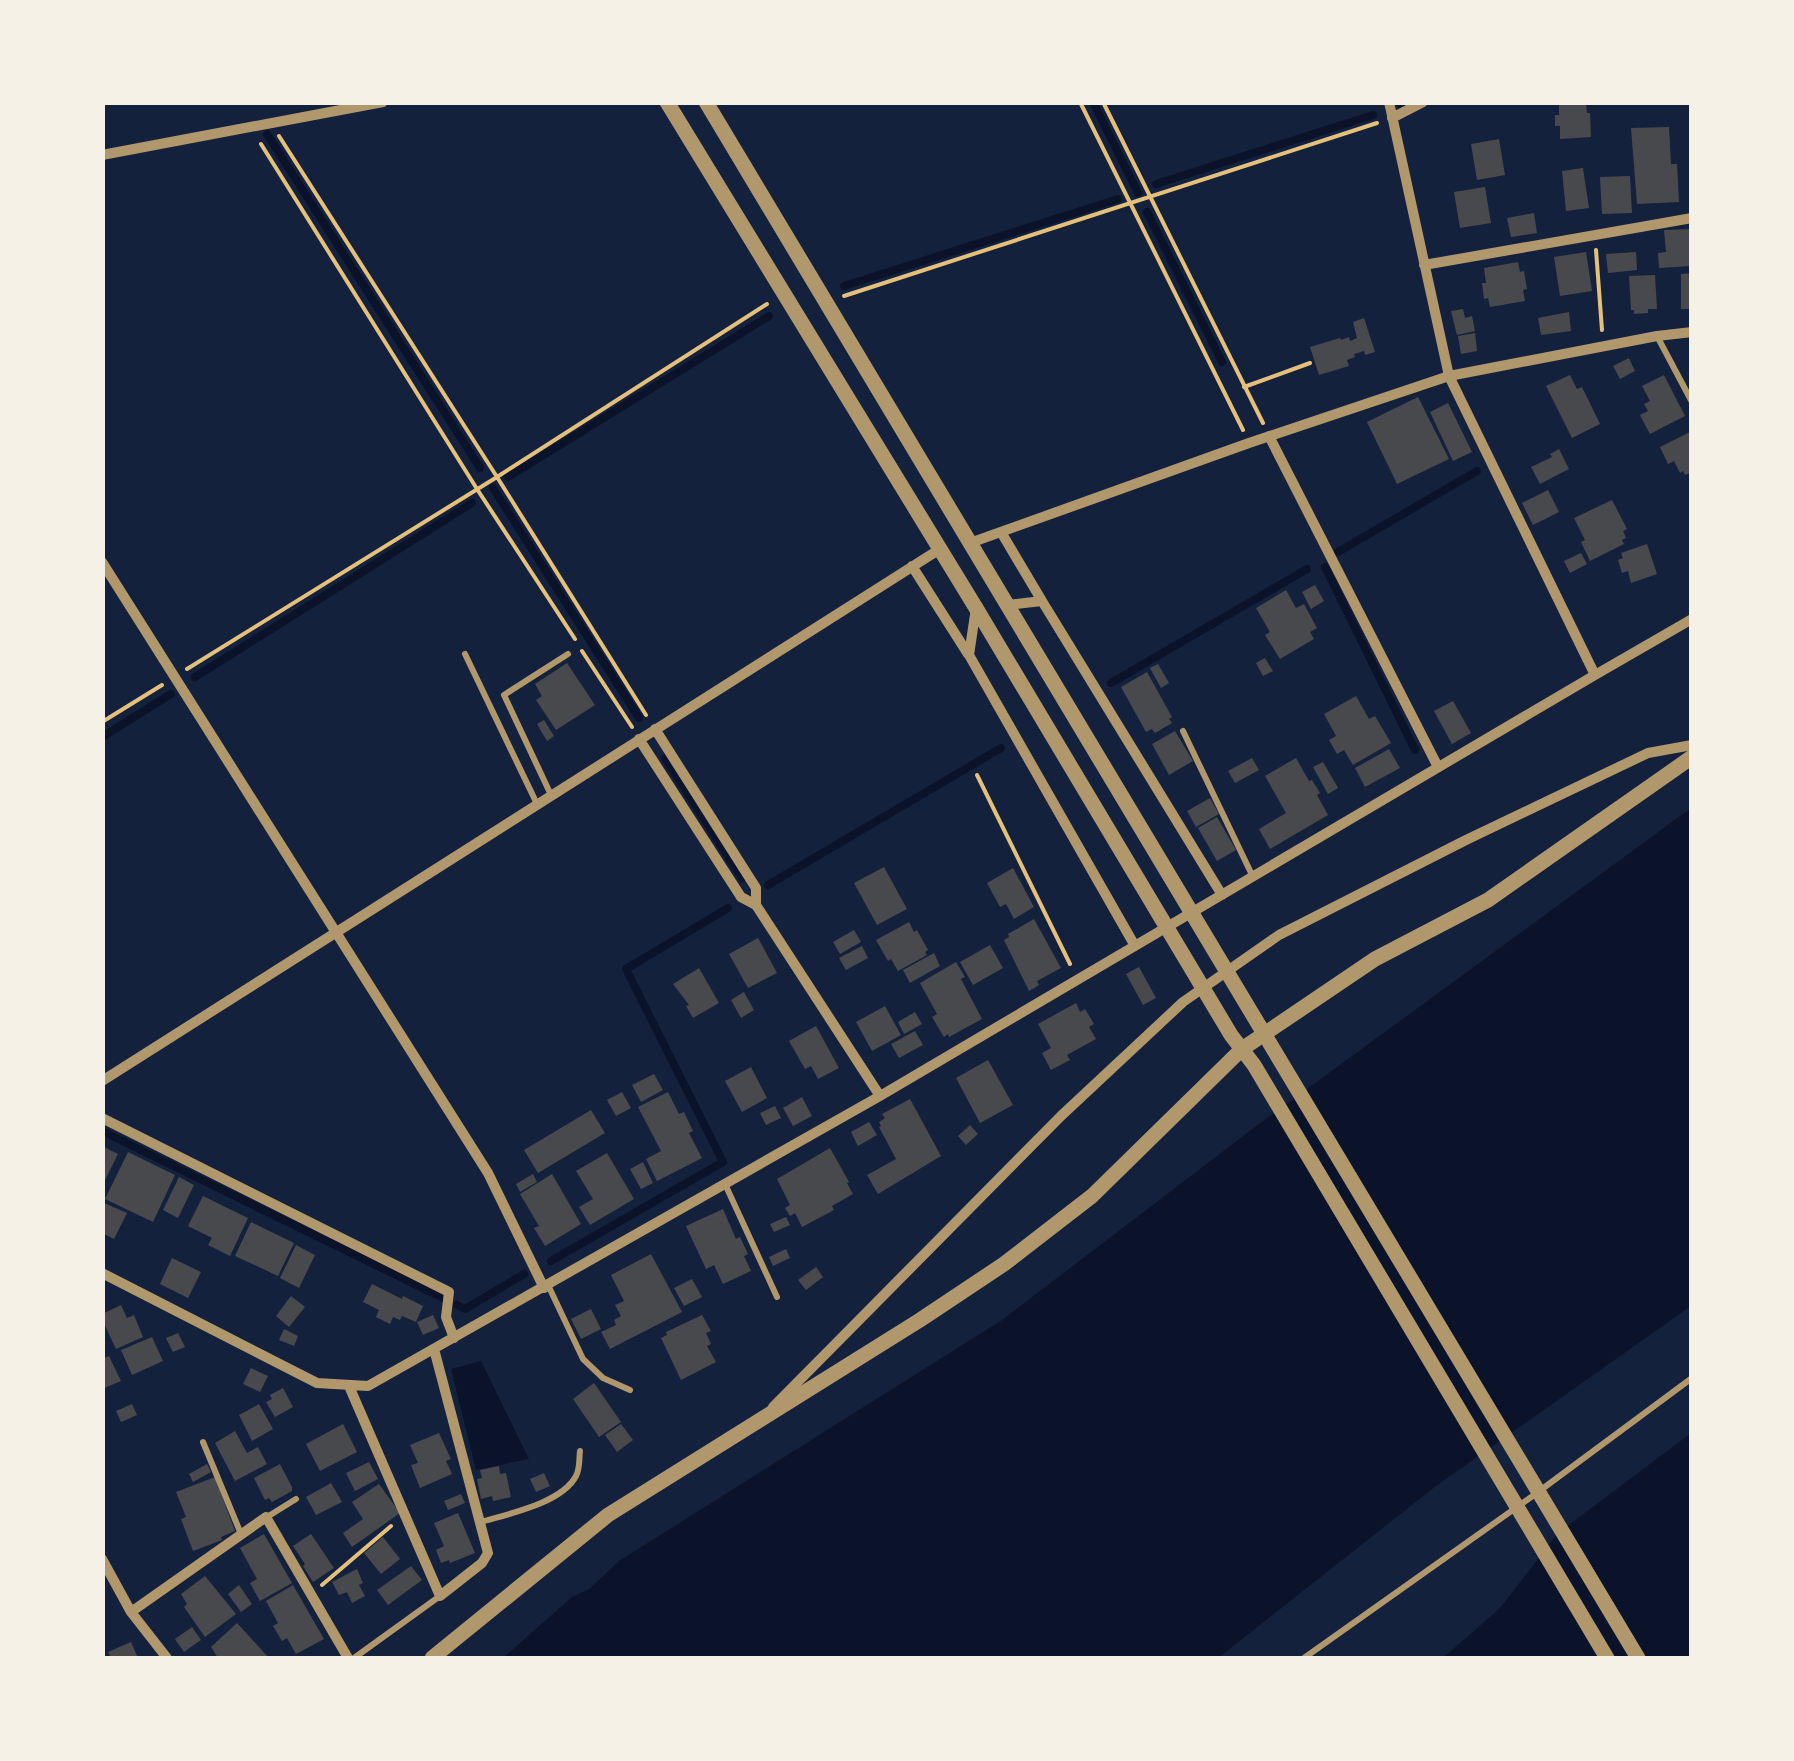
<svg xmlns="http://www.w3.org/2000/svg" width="1794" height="1761" font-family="Mulish,sans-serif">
<rect width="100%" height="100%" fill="#14213d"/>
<path fill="#0b132b" d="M1691,808V1306L1436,1486L1218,1658H503L572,1597L589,1589L619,1561L1002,1320L1255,1127Z
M481,1361L529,1459L476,1470L451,1369Z
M1691,1433V1658H1443L1500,1608L1558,1533Z"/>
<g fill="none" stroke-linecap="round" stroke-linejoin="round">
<path stroke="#0b132b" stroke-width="8" d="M1093,102L1138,193
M1401,105L1406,102
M267,134L480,468
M1156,184L1373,115
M1147,212L1222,362
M844,286L1118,199
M508,477L769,316
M493,488L639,718
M1338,552L1477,471
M1325,567L1415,750
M195,677L472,503
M1111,683L1307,569
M102,737L171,694
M665,758L742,878
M768,885L1001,748
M102,1131L443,1298
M551,1261L723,1162L626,969L728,908
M457,1305L465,1309L524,1274"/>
</g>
<path fill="#48494c" d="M1559,102H1586L1587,113H1590L1591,137L1560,139V126H1555V115H1559Z
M1669,127L1671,164H1677L1679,202L1637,204L1631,128Z
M1499,139L1505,175L1477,180L1471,144Z
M1583,168L1589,208L1566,211L1562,171Z
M1630,176L1632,213L1602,214L1600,177Z
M1485,187L1491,223L1460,228L1454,192Z
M1534,213L1537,233L1511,237L1507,218Z
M1692,229V266L1659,268L1658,253L1666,252L1664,230Z
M1586,252L1592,291L1560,296L1554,257Z
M1636,252L1637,270L1608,273L1606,254Z
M1518,262L1520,272L1524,271L1527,289L1523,290L1525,301L1490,307L1488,298L1484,299L1482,283H1486L1484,268Z
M1692,273V309H1681V274Z
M1655,275L1657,309H1648V313L1634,314V310H1631L1629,276Z
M1463,309L1465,318L1472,316L1475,331L1457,335L1451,311Z
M1569,312L1571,331L1541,335L1538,318Z
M1364,318L1375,352L1365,355L1364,351L1354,354L1355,357L1347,360L1349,366L1319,375L1310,347L1340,338L1341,340L1349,337L1350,341L1357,338L1353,322Z
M1475,333L1477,351L1461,354L1458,336Z
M1629,358L1635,371L1620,379L1613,366Z
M1570,375L1577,389L1582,387L1600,424L1572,438L1546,386Z
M1664,375L1685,416L1650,434L1640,415L1648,411L1644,404L1650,401L1642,386Z
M1418,397L1449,459L1397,484L1367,422Z
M1448,403L1472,452L1453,461L1430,412Z
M1692,431V472L1685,475L1683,471L1680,473L1674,461L1668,464L1660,447Z
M1559,449L1569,469L1540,484L1531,467L1552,457L1550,454Z
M1548,490L1559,512L1533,525L1522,503Z
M1612,500L1627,529L1623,531L1626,538L1622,540L1624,544L1590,561L1581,542L1585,540L1574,518Z
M1647,544L1657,574L1631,583L1628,571L1622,573L1618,560L1623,558L1621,553Z
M1581,553L1587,564L1570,573L1564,561Z
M1315,585L1324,601L1311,609L1302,592Z
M1286,590L1296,608L1304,604L1317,628L1310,632L1314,639L1280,659L1265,635L1270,632L1256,608Z
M1265,658L1273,671L1263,676L1256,663Z
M567,663L595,705L556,730L536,700L542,696L535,684Z
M1158,664L1169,683L1161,688L1150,668Z
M1147,672L1172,717L1169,719L1172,723L1155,733L1152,729L1146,732L1121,687Z
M1356,696L1369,719L1375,716L1391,743L1353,765L1344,750L1337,754L1329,740L1336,736L1324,714Z
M1453,701L1471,733L1452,744L1434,711Z
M544,720L554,736L547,741L537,724Z
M1175,731L1193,761L1169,775L1152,744Z
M1389,749L1400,768L1365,787L1355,768Z
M1252,758L1259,770L1235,783L1228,771Z
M1296,758L1309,781L1312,780L1320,793L1317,795L1328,815L1270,849L1259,829L1286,813L1265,776Z
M1323,762L1338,788L1328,794L1313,767Z
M1210,798L1219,814L1196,827L1187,811Z
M1217,817L1236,850L1217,861L1198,828Z
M884,867L907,909L877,925L854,883Z
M1013,868L1034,907L1014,919L1006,904L1000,907L987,883Z
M1034,919L1061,968L1037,981L1039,985L1029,991L1004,940L1009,937L1008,934Z
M909,922L914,932L917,930L928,950L925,952L927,955L898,971L891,959L888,961L876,940Z
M854,930L861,942L840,954L833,942Z
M758,938L777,973L748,988L729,954Z
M990,945L1003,968L973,985L960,962Z
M862,946L868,958L846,970L839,958Z
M934,953L940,966L910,983L903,970Z
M956,962L965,977L961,979L982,1019L949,1037L948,1034L944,1037L932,1017L937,1014L920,983Z
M1139,967L1156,998L1143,1005L1126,974Z
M699,968L719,1003L693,1018L686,1006L689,1005L673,984Z
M744,992L754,1010L741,1018L731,1000Z
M1076,1003L1080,1012L1085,1009L1094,1024L1089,1027L1096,1039L1067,1055L1070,1060L1051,1070L1042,1053L1051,1048L1038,1024Z
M885,1006L901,1035L872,1051L856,1022Z
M915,1012L922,1024L904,1034L898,1022Z
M816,1026L839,1068L818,1079L811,1066L805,1069L789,1041Z
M915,1031L923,1045L899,1058L891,1044Z
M988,1060L1013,1105L980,1123L956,1078Z
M751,1067L767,1098L742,1112L725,1081Z
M654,1074L663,1090L641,1102L632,1085Z
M622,1092L631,1108L616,1116L607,1100Z
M668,1092L679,1114L684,1112L693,1131L689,1133L702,1158L657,1181L646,1159L661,1151L638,1107Z
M802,1097L812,1116L793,1126L783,1108Z
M910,1099L941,1156L878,1194L867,1175L896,1159L879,1127L881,1126L879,1122L885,1118L882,1114Z
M775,1106L781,1118L766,1125L760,1113Z
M591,1110L605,1133L538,1173L524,1150Z
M869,1122L877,1135L858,1146L851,1132Z
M970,1125L978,1134L966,1145L958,1136Z
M102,1146L118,1154L102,1186Z
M830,1148L849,1182L847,1183L853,1194L832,1206L834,1210L802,1227L795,1213L790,1216L785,1208L790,1205L777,1179Z
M128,1152L175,1175L153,1222L105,1199Z
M607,1153L634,1199L590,1225L579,1207L593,1199L576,1171Z
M643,1162L653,1183L641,1189L630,1169Z
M533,1174L537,1182L520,1192L516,1184Z
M552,1174L581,1224L545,1246L534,1228L539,1226L520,1194Z
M179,1177L194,1185L178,1218L163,1210Z
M203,1196L248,1218L230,1256L208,1245L212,1238L188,1226Z
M102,1202L127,1213L114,1239L102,1233Z
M723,1209L736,1239L740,1237L748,1254L744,1256L751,1271L723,1284L714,1265L706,1269L686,1226Z
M786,1217L790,1225L774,1232L770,1224Z
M251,1222L294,1243L278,1276L235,1256Z
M296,1245L315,1255L299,1288L280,1278Z
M786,1249L790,1258L773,1266L769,1257Z
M651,1254L682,1312L610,1349L601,1332L616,1325L614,1320L621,1316L615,1305L624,1301L611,1275Z
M172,1258L201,1272L188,1298L160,1284Z
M816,1267L823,1277L806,1290L798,1280Z
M692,1279L702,1297L684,1306L674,1288Z
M372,1284L402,1299L403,1296L423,1306L416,1322L402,1316L400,1320L393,1317L390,1324L376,1317L379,1310L363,1302Z
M291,1296L305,1307L289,1327L276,1316Z
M121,1305L127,1318L134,1315L143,1337L116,1349L102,1319V1314Z
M591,1309L601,1329L581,1339L571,1319Z
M433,1315L439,1328L423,1335L417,1322Z
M702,1315L711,1331L706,1333L711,1344L707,1346L716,1362L681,1380L661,1338L667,1335L666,1332Z
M284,1329L298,1336L294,1346L279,1340Z
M178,1333L185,1347L173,1352L166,1338Z
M152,1337L163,1361L132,1375L121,1350Z
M109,1356L121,1381L102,1389V1359Z
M251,1368L268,1376L260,1392L243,1384Z
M594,1383L621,1422L599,1437L573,1399Z
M283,1388L293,1407L275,1417L266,1402L272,1399L270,1395Z
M132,1404L137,1415L121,1422L116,1411Z
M259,1404L273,1429L252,1441L239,1415Z
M343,1424L357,1452L320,1471L306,1444Z
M621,1424L633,1440L617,1452L605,1435Z
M235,1431L247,1453L258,1447L267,1464L235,1481L215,1443Z
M439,1433L451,1459L446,1461L452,1474L420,1488L411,1465L418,1463L410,1445Z
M369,1462L378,1479L355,1491L346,1473Z
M207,1464L211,1472L193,1482L189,1474Z
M280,1464L292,1487V1491L272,1502L269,1498L265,1500L254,1478Z
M499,1466L500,1474L506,1473L511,1497L493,1501L492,1496L481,1499L477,1479L482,1478L480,1470Z
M544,1473L550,1486L536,1492L530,1479Z
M215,1477L235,1531L221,1537L222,1540L193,1551L181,1519L186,1517L176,1492Z
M331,1483L342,1502L316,1515L306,1497Z
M379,1484L400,1513L352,1547L343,1533L363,1519L352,1502Z
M461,1494L465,1503L448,1510L444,1501Z
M458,1513L475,1553L450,1563L449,1560L441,1563L436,1550L444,1546L434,1523Z
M264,1534L292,1583L260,1601L250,1583L257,1579L240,1548Z
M311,1534L334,1568L313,1582L303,1566L305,1564L293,1546Z
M383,1537L400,1559L381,1574L364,1553Z
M411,1566L422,1580L388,1605L377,1590Z
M357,1569L363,1583L359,1585L365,1596L352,1603L347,1592L339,1595L332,1582Z
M205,1576L236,1614L205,1637L184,1607L187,1604L181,1594Z
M239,1585L252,1604L241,1612L228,1594Z
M293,1585L324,1639L296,1654L287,1638L282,1641L273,1626L278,1623L266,1601Z
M237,1623L269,1658H218L211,1647Z
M192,1627L201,1640L184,1652L175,1639Z
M131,1642L138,1658H111L108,1652Z"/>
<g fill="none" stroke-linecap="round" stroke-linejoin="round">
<path stroke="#e5c07b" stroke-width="4" d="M1080,102L1243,430
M1103,102L1263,423
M279,136L497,477L646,715
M261,144L477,489L575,639
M1596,250L1602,330
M844,296L1377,123
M1244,387L1310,363
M582,651L632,727
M187,669L497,477L767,304
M102,722L162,685
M977,775L1070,964
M322,1585L391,1526"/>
<path stroke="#b1986c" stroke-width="6" d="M1657,336L1692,402
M465,654L537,804
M1183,731L1253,877
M551,795L504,695L568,654
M725,1184L777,1297
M548,1285L583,1359L603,1378L630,1390
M203,1442L241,1534
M267,1517L296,1499
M481,1522C508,1514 562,1503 576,1476C580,1469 579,1459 580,1451
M354,1658L440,1596
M1304,1658L1534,1495L1692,1378"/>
<path stroke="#b1986c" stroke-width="10" d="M1389,102L1449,376L1595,675L1692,619
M1392,118L1423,102
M102,155L383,102
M1424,265L1692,218
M1269,436L1438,767
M1001,532L1042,601
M970,543L1249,443L1449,376L1657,336L1692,332
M102,562L488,1173L544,1288
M912,566L968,654
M1007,605L1042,601L1222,895
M976,608L969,655L1135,946
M655,729L756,888V905L880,1096
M639,739L741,897L756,905
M102,1081L940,549
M102,1118L449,1292L446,1317L454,1338
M102,1273L317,1383L368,1386L880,1096L1595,675
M349,1386L440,1596L482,1563L488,1553L434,1349
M773,1407L1061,1116L1183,1002L1279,935L1466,840L1648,753L1692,745
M102,1559L131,1612L167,1658
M131,1612L266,1517L348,1658"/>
<path stroke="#b1986c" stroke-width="15" d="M667,102L976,608L1231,1035L1254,1065L1607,1658
M706,102L1638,1658
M432,1658L608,1515L920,1320L1004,1264L1092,1196L1242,1049L1375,959L1488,900L1692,757"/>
</g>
<rect width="1794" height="1761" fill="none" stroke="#f6f1e7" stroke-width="210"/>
</svg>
